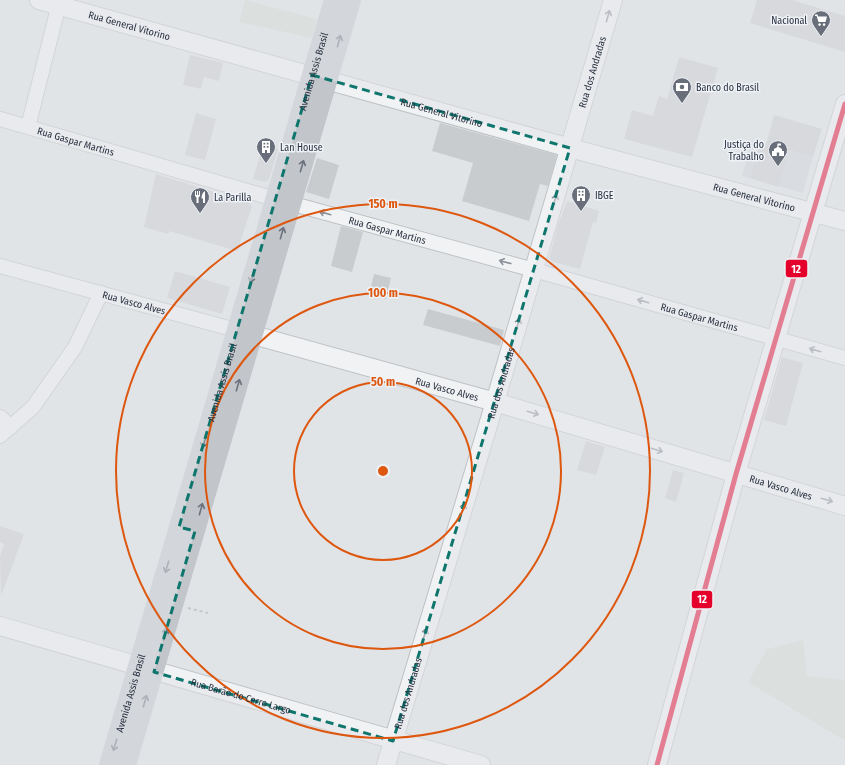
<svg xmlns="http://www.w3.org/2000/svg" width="845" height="765" font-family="'Fira Sans Condensed',sans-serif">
<rect width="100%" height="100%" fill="#e1e4e7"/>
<path fill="#cfd3da" d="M752,140L813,157L803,193L742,176Z"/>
<path fill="#d2dbd2" d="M245,0L317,19L312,38L239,22Z
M803,640L807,676L845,680V739H842L748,682L767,649Z"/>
<path fill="#c9cccf" d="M757,0H792L845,16V52L750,23Z
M190,55L223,63L219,81L204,77L201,89L183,85Z
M679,57L718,68L692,157L624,139L632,110L653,116L659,96L667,99Z
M196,113L216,119L205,160L185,155Z
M774,115L822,129L813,157L789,150L778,187L750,178L759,147L765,148Z
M440,123L557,155L548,186L540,184L529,221L462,201L473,163L432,151Z
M263,145L278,149L269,180L265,182L253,179Z
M317,158L339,165L329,199L306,192Z
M156,174L250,203L252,207L237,251L169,231L168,234L144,227Z
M567,201L599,211L596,223L593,222L580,269L554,262L549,259L558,225Z
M341,226L363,232L352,272L331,266Z
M175,271L230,287L222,314L167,298Z
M374,274L391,278L386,299L369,295Z
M428,309L504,330L500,346L423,325Z
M782,357L803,363L786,426L764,420Z
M586,441L605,447L596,475L577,470Z
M673,470L684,473L676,502L665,498Z
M0,526L24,534L1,596L0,556L4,544L0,542Z"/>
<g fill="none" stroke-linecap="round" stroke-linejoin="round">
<defs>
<g id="minor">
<path id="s1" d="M0,119L275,199L534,270L845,358"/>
<path d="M28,127L60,0"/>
<path id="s2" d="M0,266L236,330"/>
<path d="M0,417L11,427"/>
<path d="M0,436L33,407L75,347L101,293"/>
</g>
<g id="tertiary">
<path id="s3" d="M39,0L570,148L845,221"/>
<path id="s4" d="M239,331L495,402L845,506"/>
<path id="s5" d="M0,626L481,765"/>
<path id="s6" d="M386,765L495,402L613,0"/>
<path d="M657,765L736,474L845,104"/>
</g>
</defs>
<use href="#minor" stroke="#bfc2c5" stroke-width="16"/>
<use href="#tertiary" stroke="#bfc2c5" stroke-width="20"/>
<path stroke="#c3c5ca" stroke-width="2" stroke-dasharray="3 3" stroke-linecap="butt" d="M188,608L208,613"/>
<use href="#minor" stroke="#f1f2f3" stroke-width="14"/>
<use href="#tertiary" stroke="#f1f2f3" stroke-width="18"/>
<g stroke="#c2c5c9" stroke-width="20">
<path id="s7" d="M109,765L334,0"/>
<path d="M126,765L351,0"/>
</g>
<defs>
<path id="bus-1" d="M657,765L736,474L845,104"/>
</defs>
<use href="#bus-1" stroke="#eff2f6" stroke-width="8"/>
<use href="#bus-1" stroke="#e4002b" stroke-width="5"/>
</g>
<defs><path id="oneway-shaft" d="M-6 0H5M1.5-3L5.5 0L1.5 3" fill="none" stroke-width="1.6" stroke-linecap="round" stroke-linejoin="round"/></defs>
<g stroke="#8c919a">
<use href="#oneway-shaft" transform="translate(608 16) rotate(-74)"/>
<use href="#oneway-shaft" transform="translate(555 200) rotate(-74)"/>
<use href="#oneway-shaft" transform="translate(325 213) rotate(-164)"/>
<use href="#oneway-shaft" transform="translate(505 262) rotate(-165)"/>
<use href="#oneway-shaft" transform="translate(643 301) rotate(-164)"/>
<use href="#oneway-shaft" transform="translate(518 324) rotate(-74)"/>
<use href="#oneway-shaft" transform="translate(815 350) rotate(-164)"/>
<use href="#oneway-shaft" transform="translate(533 413) rotate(17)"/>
<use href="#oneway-shaft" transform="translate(657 450) rotate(17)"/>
<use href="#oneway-shaft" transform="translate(827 500) rotate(16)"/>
<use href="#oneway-shaft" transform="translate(463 509) rotate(-73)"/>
<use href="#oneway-shaft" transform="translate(425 634) rotate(-73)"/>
</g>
<g stroke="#6d737e">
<use href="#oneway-shaft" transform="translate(339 41) rotate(-74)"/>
<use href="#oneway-shaft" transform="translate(302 166) rotate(-74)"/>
<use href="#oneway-shaft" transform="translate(282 233) rotate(-74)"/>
<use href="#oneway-shaft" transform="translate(252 277) rotate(107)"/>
<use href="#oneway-shaft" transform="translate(238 385) rotate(-74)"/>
<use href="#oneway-shaft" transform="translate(204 442) rotate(106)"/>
<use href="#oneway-shaft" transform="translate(201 509) rotate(-74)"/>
<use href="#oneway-shaft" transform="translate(167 567) rotate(106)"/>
<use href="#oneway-shaft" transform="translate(165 634) rotate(-74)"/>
<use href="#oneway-shaft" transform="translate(145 701) rotate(-74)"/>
<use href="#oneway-shaft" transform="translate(115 745) rotate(107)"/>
</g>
<path d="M0 0H845V765H0ZM312,75L570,148L393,741L154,672L195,531L179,527Z" fill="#e1e4e7" fill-opacity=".55" fill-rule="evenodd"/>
<path fill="none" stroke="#0f766e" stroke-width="3" stroke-dasharray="8 5" stroke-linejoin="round" d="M312,75L570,148L393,741L154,672L195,531L179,527Z"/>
<g fill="none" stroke="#de570f" stroke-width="2">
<circle cx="383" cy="471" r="89"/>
<circle cx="383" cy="471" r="178"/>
<circle cx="383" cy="471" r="267"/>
</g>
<defs>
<symbol id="supermarket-pin" viewBox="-11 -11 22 30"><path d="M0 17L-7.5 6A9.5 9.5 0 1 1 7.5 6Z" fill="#696f7a" stroke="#eff2f6"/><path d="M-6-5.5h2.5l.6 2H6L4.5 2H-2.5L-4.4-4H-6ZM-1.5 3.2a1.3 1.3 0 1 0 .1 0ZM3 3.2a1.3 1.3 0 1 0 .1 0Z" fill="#fff"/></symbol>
<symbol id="bank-pin" viewBox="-11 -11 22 30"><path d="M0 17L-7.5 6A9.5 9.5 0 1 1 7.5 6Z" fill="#696f7a" stroke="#eff2f6"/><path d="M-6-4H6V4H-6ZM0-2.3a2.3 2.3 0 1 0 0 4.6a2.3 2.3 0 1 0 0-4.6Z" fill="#fff"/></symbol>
<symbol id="building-pin" viewBox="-11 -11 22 30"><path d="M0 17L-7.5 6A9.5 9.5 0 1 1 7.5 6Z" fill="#696f7a" stroke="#eff2f6"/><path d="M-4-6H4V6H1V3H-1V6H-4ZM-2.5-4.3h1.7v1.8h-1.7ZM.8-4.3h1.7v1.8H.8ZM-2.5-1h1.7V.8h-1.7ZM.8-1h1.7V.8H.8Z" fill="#fff"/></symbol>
<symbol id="civic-pin" viewBox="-11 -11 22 30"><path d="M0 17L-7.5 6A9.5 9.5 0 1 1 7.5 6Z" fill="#696f7a" stroke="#eff2f6"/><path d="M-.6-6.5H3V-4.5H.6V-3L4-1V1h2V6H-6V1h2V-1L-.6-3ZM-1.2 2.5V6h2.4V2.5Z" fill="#fff"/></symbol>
<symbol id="restaurant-pin" viewBox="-11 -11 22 30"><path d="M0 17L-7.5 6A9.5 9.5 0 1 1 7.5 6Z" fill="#696f7a" stroke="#eff2f6"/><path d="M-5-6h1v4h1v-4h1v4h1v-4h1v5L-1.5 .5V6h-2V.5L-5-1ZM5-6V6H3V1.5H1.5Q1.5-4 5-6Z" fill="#fff"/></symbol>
</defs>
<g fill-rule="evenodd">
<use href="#supermarket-pin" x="810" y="9" width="22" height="30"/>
<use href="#bank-pin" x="671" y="76" width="22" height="30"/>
<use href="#building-pin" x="255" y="136" width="22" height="30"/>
<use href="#civic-pin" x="767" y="139" width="22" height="30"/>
<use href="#building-pin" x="570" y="184" width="22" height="30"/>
<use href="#restaurant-pin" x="189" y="186" width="22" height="30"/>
</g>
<g text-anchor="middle" stroke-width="3" stroke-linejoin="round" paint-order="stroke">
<g font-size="10" fill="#283040" stroke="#eff2f6" text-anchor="start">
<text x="807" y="24" text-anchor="end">Nacional</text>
<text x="696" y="91">Banco do Brasil</text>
<text x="764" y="148" text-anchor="end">Justiça do<tspan x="764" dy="12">Trabalho</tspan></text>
<text x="280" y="151">Lan House</text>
<text x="595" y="199">IBGE</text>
<text x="214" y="201">La Parilla</text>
</g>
<g font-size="10" fill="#283040" stroke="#eff2f6">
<text dy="4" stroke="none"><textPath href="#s3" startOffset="94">Rua General Vitorino</textPath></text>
<text dy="4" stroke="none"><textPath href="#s7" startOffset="723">Avenida Assis Brasil</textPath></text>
<text dy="4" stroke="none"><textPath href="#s6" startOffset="723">Rua dos Andradas</textPath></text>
<text dy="4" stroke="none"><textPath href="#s3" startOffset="418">Rua General Vitorino</textPath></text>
<text dy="4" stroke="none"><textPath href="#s1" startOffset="79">Rua Gaspar Martins</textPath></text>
<text dy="4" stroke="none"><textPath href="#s3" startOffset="742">Rua General Vitorino</textPath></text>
<text dy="4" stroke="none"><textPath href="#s1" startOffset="403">Rua Gaspar Martins</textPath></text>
<text dy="4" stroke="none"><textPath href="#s2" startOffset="139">Rua Vasco Alves</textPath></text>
<text dy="4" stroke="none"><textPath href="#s1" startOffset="727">Rua Gaspar Martins</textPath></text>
<text dy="4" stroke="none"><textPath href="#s7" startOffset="399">Avenida Assis Brasil</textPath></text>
<text dy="4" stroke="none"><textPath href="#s6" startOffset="399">Rua dos Andradas</textPath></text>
<text dy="4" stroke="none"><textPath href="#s4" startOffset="216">Rua Vasco Alves</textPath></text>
<text dy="4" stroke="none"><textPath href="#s4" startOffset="564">Rua Vasco Alves</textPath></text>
<text dy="4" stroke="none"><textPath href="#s7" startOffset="75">Avenida Assis Brasil</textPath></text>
<text dy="4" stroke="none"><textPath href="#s6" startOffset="75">Rua dos Andradas</textPath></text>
<text dy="4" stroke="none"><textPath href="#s5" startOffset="251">Rua Barão do Cerro Largo</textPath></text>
</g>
</g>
<circle cx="383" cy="471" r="6" fill="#de570f" stroke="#eff2f6" stroke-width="2"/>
<g font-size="12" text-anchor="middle" font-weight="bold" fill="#de570f" stroke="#eff2f6" stroke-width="3" stroke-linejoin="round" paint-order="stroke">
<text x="383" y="208">150 m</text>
<text x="383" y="297">100 m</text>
<text x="383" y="386">50 m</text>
</g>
<g stroke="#eff2f6" stroke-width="1.5">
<rect x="785" y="259" width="23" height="19" rx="4" fill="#e4002b"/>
<rect x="691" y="590" width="22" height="19" rx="4" fill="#e4002b"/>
</g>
<g font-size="11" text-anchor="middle" font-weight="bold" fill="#fff">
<text x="796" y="273">12</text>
<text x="702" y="603">12</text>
</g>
</svg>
